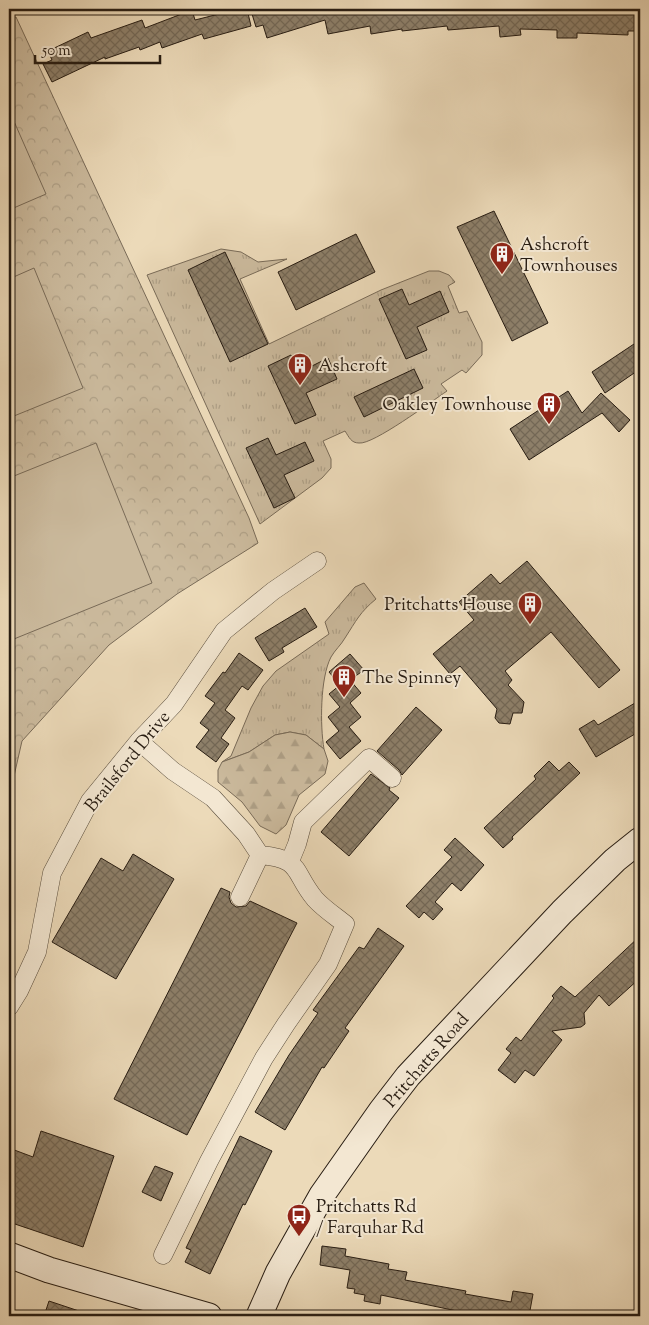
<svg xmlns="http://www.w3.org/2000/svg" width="649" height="1325" font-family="'Sorts Mill Goudy',serif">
<defs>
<pattern id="grass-tufts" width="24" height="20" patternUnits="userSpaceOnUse" patternTransform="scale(1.25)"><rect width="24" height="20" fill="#cbba9d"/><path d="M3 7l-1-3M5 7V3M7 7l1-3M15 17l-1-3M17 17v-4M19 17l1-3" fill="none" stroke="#ae9f86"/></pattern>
<pattern id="forest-firs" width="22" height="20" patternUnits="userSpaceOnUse" patternTransform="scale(1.25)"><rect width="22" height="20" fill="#cbba9d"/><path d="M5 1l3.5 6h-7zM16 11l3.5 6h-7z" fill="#ae9f86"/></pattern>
<pattern id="park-crowns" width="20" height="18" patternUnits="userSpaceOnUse" patternTransform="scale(1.25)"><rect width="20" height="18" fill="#cbba9d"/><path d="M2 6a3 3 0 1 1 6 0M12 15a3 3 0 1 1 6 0" fill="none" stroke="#ae9f86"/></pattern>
<pattern id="building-cross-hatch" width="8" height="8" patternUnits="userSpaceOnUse" patternTransform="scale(1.25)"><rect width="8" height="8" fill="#8d7f69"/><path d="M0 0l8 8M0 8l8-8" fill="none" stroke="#736755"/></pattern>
</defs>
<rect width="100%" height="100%" fill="#ecdab9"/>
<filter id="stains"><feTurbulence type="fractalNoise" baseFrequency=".004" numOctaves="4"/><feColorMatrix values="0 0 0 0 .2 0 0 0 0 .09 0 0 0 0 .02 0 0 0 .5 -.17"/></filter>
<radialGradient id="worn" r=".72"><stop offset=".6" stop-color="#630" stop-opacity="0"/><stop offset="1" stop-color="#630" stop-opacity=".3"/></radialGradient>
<path fill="url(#grass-tufts)" stroke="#796b58" d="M221,249L241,252L258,262L287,259L240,279L269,344L381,290L429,271H439L449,275L455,282L448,286L459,313L467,311L482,342V355L466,373L462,370L441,384L447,391C432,401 373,445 359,443C351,443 349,437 345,431L323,441L331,459V468L322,478L260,524L147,275Z
M364,583L376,599C360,612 356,621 345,638C341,645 335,650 331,657C320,678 320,726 324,749L306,735L290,732L275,735L249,752L222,762L231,756L251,708L263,686L276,671L329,634L325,622L355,587Z"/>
<path fill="url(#forest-firs)" stroke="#796b58" d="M290,732L306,735L324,749L328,761L325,774L299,795L286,825L276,834L260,826L242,802L218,782V770L222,762L249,752L275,735Z"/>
<path fill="url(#park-crowns)" stroke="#796b58" d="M16,17L249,518L258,543L177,594L109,645L22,741L9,798V18Z"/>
<path fill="#cbba9d" stroke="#796b58" d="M9,110L46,194L9,210Z
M34,268L83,388L9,418V279Z
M96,443L152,583L9,641V478Z"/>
<path fill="url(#building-cross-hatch)" stroke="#271c12" d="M218,9H247L251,26L204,39L202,34L162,48L160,42L140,50L139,47L105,59V57L52,82L43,64L52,60L48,51L88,32L91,38L142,20L145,28L192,10L195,20L219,14Z
M268,9H640V31H628V35L577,33V38H557V30L520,29L521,35L500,37L499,26L448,30L447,26L402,31V29L371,34L370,26L328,34L325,20L267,38L263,25L256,27L252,14Z
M494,211L548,323L512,341L457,227Z
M356,234L375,272L296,310L278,272Z
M225,252L268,344L230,362L188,270Z
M402,289L409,305L440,291L449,312L417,327L427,350L406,359L379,299Z
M640,340V369L605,393L592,372Z
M291,355L298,373L328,358L337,379L306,393L316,415L295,424L268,366Z
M414,369L423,388L364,417L354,397Z
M568,391L582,413L601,393L630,420L619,432L602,413L529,460L510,429Z
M268,438L276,455L305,442L314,461L284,475L295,498L274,508L246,448Z
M527,561L620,670L599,688L551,632L505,671L512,680L508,685L524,702L522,713H513L510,724L499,723L495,718L497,709L460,666L450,674L433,654L474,620L459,602L491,574L500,584Z
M305,608L317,627L282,648L284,652L269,661L255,638Z
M239,653L263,670L248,690L242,686L225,710L235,718L221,738L229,744L216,762L196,747L209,730L200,723L215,703L205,696L223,672L225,673Z
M350,654L364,670L350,680L361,693L350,703L361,717L349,727L361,741L340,759L326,742L339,731L328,717L340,707L329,694L340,685L329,672Z
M640,700V731L596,757L579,729L594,720L598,725Z
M416,707L442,730L402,775L399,770L377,751Z
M549,761L559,771L569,762L580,773L512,837L513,839L503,848L484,828L536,779L534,776Z
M371,774L390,788L389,790L399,798L349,856L321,832Z
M455,838L484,865L461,891L452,883L435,902L443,909L433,920L424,912L419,918L406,906L452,857L444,850Z
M133,854L174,879L116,979L52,942L101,858L123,871Z
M221,888L230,892L229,897L231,903L236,907L246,906L250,901L297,923L187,1135L114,1099Z
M378,928L404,946L345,1028L349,1031L324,1068L322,1067L285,1130L255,1112L289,1055L318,1013L313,1010L359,947L364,949Z
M640,936V978L609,1006L599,995L584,1013L585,1024L581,1027L552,1031L562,1040L534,1076L525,1070L515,1083L498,1070L511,1053L506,1049L516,1037L521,1041L554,998L552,996L561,986L575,997Z
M41,1131L114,1156L83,1247L9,1222V1148L33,1157Z
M240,1136L272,1151L245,1205L243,1204L210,1274L185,1262L191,1250L186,1248Z
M155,1166L173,1173L161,1201L142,1192Z
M322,1246L346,1249L345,1256L389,1264L388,1269L407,1272L405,1280L466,1291L465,1294L511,1302L513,1291L533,1294L529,1316H476V1315L381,1295L380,1304L364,1301L365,1295L354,1293L355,1289L347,1288L350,1270L320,1265Z
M49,1301L88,1314L87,1316H44Z"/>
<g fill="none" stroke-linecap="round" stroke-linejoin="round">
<defs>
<path id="street" d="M139,741L173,771L213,798L246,834L260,855L240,897
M290,861L297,844L303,822L369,758L392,778
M9,1007L19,991L37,952L52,873L90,801L139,741L174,704L224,631L273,591L317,561
M163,1255L209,1161L264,1058L286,1024L328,964L345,924C335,916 323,908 315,899C292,871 303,859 260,855"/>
<path id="secondary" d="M9,1255L49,1270L209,1316
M259,1316L278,1273L322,1195L381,1111L408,1076L562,912L615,860L640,840"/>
</defs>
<use href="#street" stroke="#584c3c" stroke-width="19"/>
<use href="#secondary" stroke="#271c12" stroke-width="27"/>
<use href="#street" stroke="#f3e7d2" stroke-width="18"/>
<use href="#secondary" stroke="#f3e7d2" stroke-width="25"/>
</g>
<defs>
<symbol id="building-pin" viewBox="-11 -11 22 30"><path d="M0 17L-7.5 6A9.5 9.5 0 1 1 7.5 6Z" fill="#8f2418" stroke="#f3e7d2"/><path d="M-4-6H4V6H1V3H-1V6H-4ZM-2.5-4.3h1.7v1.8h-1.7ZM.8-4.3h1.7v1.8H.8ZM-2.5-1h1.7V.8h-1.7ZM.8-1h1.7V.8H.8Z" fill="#fff"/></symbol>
<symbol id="bus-pin" viewBox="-11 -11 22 30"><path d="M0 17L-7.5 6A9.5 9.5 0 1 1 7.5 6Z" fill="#8f2418" stroke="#f3e7d2"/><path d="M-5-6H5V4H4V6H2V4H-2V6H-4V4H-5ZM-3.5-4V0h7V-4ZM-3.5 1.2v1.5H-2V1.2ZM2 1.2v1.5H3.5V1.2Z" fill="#fff"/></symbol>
</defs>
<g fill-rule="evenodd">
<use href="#building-pin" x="488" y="240" width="28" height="38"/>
<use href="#building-pin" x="286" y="351" width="28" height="38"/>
<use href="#building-pin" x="535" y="390" width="28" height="38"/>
<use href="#building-pin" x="516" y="590" width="28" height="38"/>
<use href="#building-pin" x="330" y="663" width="28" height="38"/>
<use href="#bus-pin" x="285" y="1202" width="28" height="38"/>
</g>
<g text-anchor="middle" stroke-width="4" stroke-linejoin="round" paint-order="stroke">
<g font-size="18" fill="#271c12" stroke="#f3e7d2" text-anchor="start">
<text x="520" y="250">Ashcroft<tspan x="520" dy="21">Townhouses</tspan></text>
<text x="318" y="371">Ashcroft</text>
<text x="532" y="410" text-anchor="end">Oakley Townhouse</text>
<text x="512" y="610" text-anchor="end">Pritchatts House</text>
<text x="362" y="683">The Spinney</text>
<text x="316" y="1212">Pritchatts Rd<tspan x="316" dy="21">/ Farquhar Rd</tspan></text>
</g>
<g font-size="18" fill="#271c12" stroke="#f3e7d2">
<text transform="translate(127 761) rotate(-51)" y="6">Brailsford Drive</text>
<text transform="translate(426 1060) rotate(-49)" y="6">Pritchatts Road</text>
</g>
</g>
<rect width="649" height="1325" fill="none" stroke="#ecdab9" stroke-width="30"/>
<rect x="10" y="10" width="629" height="1305" fill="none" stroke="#271c12" stroke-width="2.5"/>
<rect x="15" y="15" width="619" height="1295" fill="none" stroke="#271c12"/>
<path d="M35 55v8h125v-8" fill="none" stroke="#271c12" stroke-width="2.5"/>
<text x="42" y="55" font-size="15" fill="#271c12" stroke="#f3e7d2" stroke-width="4" paint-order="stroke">50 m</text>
<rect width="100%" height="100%" filter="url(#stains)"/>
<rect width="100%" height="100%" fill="url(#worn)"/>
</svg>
